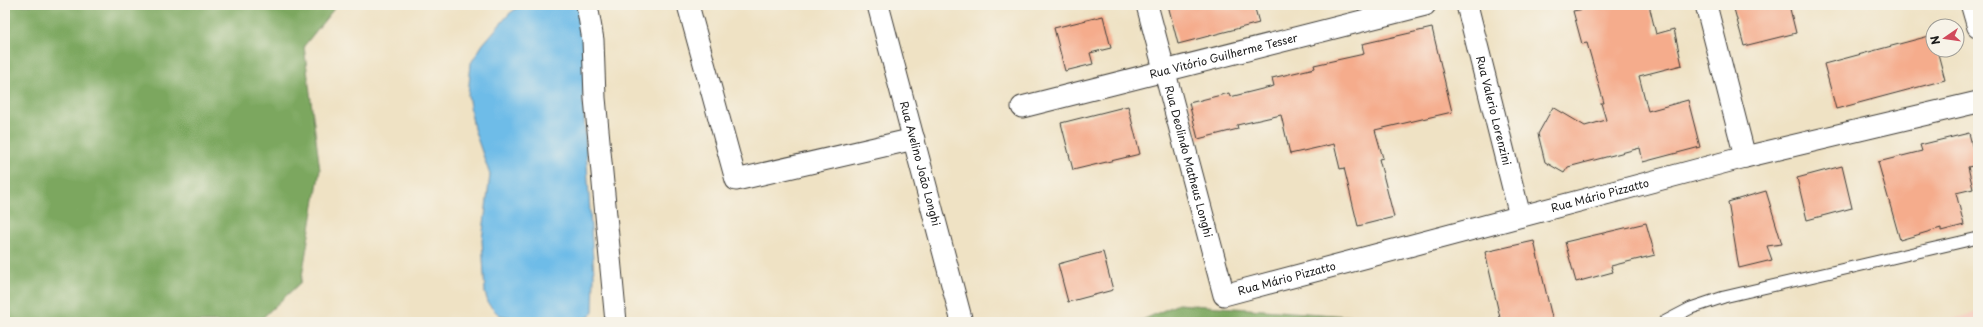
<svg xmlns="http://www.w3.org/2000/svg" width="1983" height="327" font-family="'Playpen Sans',sans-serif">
<rect width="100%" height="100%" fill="#f7f3e8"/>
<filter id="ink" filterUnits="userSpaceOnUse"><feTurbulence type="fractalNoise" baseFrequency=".025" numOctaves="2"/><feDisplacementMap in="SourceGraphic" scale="8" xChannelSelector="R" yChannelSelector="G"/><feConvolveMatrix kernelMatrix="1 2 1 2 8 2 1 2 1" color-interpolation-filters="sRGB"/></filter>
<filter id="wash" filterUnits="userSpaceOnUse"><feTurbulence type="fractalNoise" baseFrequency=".012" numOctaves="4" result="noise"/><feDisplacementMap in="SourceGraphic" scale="16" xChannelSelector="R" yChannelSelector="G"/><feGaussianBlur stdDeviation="0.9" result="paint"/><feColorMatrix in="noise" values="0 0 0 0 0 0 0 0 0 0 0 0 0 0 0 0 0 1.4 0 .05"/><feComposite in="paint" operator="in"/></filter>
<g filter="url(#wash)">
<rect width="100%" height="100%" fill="#efe2c4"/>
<path fill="#f6d2c4" d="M1978,312V322H1941Z"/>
<path fill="#7ca75f" stroke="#4c623e" d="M5,5H337L304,46L320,170L301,282L258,322H5Z
M1178,304L1376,318L1384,322L1140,321Z"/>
<path fill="#6ebce8" stroke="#456c82" d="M521,5H578L581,22L585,67L583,101L594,275L593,311L589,317L581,320L532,322L499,315L489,305L485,293L482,240L490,175L474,129L468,95L471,63L483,44L509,14Z"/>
<g id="blocks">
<path fill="#f5ac8c" d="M1168,5H1254L1259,23L1178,44Z
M1606,5H1649L1656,34L1674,29L1682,65L1639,76L1648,111L1688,100L1700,147L1643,162L1640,148L1568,167L1564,173L1545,162L1538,134L1553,107L1585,126L1606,120L1601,103H1604L1587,43L1582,44L1573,11Z
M1733,5H1789L1796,33L1744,46Z
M1103,16L1111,48L1090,53L1093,64L1065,71L1054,28Z
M1432,28L1452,112L1375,130L1383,158L1379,159L1394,217L1358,226L1344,168L1340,169L1334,144L1290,154L1281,115L1237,125L1238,129L1198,139L1189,103L1229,93L1230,97L1274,86L1272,78L1315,68L1314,65L1364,54L1362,44Z
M1933,35V50H1937L1945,80L1836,109L1824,64Z
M1128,106L1140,154L1073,170L1061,123Z
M1969,133L1977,165L1968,167L1973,189L1956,193L1964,225L1941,231V228L1900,240L1878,162L1922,151L1920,145Z
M1842,166L1852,208L1807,220L1797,178Z
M1766,191L1782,244L1767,246L1772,260L1739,268L1728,202Z
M1646,223L1655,255L1611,266L1613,272L1576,282L1565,242Z
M1534,241L1553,322H1501L1485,252Z
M1103,252L1113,290L1068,302L1058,264Z"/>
</g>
</g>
<g filter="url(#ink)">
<use href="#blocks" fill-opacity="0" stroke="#3c3a35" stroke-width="1"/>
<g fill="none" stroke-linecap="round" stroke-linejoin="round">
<defs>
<path id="service" d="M1664,322L1691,308L1724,297L1978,238"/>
<g id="minor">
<path d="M587,5L593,40L595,98L616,322"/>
<path d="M688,5L736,180L914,139"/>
<path id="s1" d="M878,5L962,322"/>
<path id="s2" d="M1147,5L1224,295L1745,157L1978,102"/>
<path id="s3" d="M1467,5L1520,216"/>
<path d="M1706,5L1745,157"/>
<path id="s4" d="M1022,107L1425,5"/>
</g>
<path id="tertiary" d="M1972,5L1978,26"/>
</defs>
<use href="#service" stroke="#3c3a35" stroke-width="13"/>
<use href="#minor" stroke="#3c3a35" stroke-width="23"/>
<use href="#tertiary" stroke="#3c3a35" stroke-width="24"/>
<use href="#service" stroke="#fff" stroke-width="11"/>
<use href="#minor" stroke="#fff" stroke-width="21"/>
<use href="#tertiary" stroke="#fff" stroke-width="22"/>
</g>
</g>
<g text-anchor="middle" stroke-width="3" stroke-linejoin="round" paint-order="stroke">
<g font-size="11" fill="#1c1c1c" stroke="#f7f3e8">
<text dy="4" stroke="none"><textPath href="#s4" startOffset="208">Rua Vitório Guilherme Tesser</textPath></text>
<text dy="4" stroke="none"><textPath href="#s3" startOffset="109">Rua Valerio Lorenzini</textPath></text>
<text dy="4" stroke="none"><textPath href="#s2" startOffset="162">Rua Deolindo Matheus Longhi</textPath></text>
<text dy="4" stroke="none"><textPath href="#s1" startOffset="164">Rua Avelino João Longhi</textPath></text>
<text dy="4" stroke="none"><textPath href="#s2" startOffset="689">Rua Mário Pizzatto</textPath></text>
<text dy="4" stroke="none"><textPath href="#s2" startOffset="365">Rua Mário Pizzatto</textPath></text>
</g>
</g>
<rect width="1983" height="327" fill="none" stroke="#f7f3e8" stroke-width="20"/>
<g transform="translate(1945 38) rotate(257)"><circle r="19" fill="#f7f3e8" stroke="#9f9d96"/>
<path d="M0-3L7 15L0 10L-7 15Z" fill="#d1495b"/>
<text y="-6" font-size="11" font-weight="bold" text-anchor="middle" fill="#1c1c1c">N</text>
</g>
</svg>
